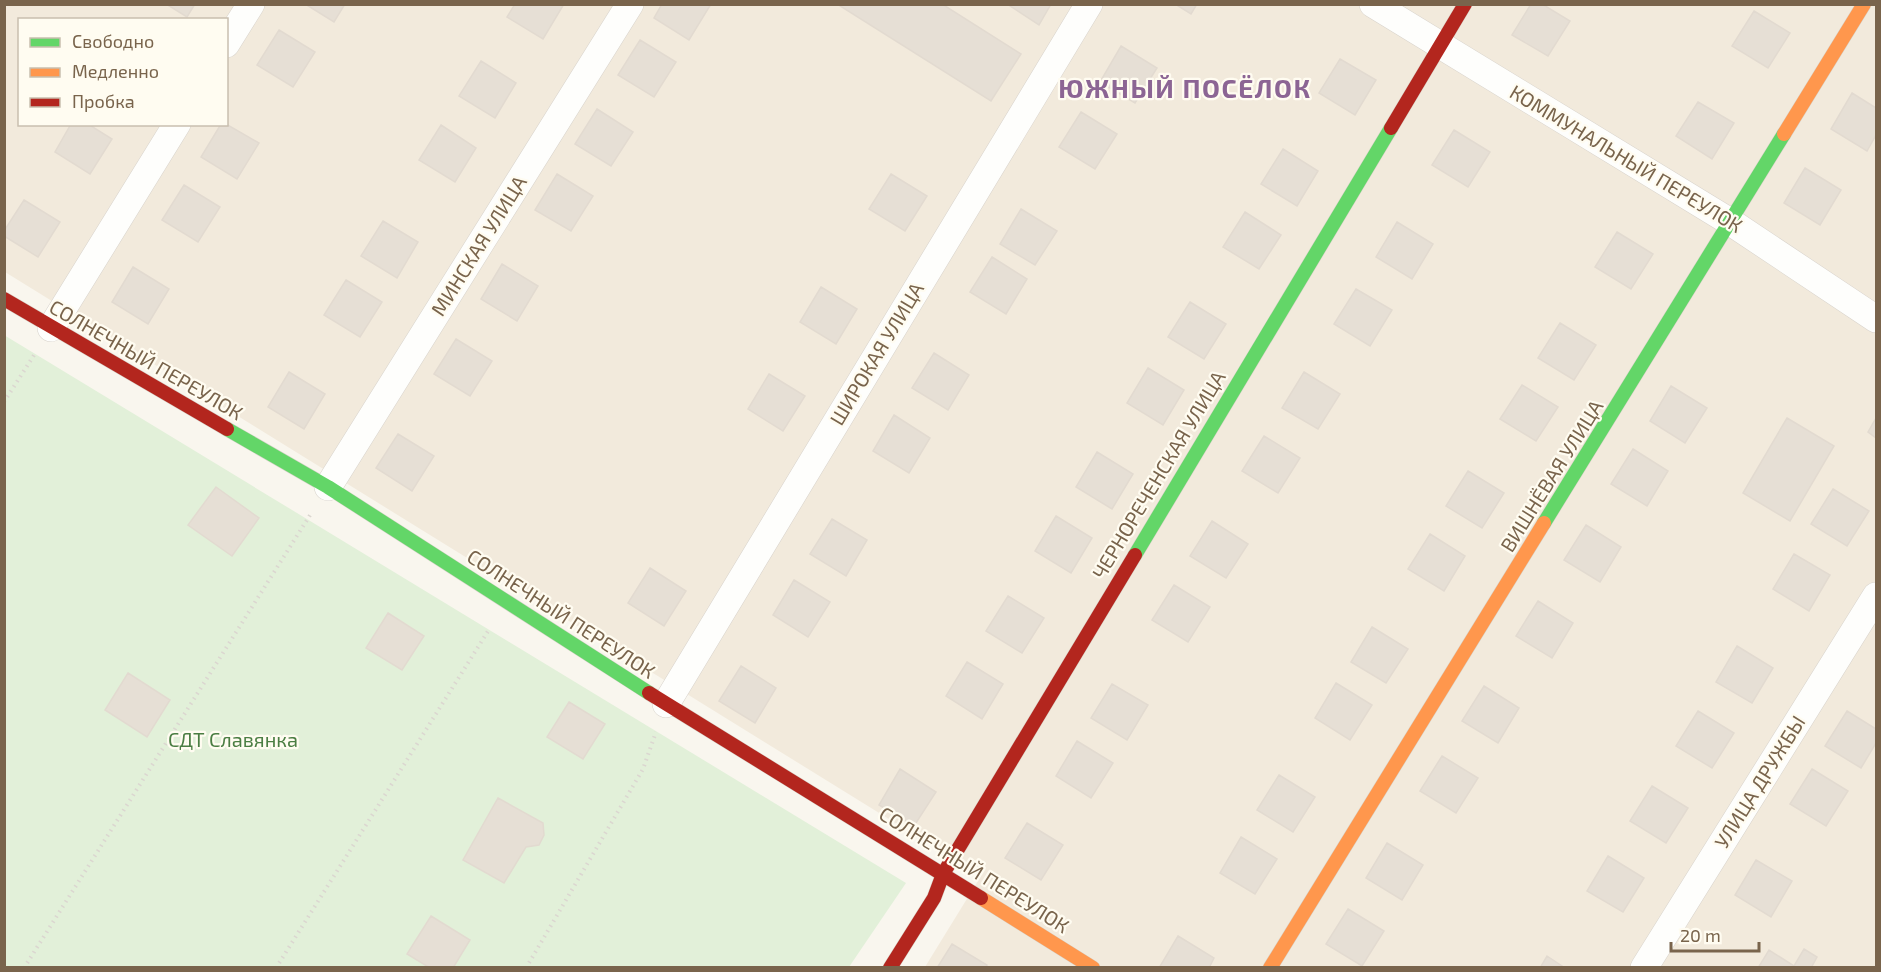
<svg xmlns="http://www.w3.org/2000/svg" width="1881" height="972" font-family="'Exo 2',sans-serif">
<rect width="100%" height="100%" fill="#f9f6ee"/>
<path fill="#f2eadc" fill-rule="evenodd" d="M4,5H1876V967H925L981,876L5,272ZM20,20H226V124H20Z"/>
<path fill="#e2f0d9" d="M4,335L906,883L849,967H5Z"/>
<path fill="#e6dfd5" stroke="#e2dad0" stroke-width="1.5" d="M166,4H195L187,17Z
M305,4H345L334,22Z
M515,4H564L543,39L507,17Z
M662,4H711L689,40L654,18Z
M837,4H942L1021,54L991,101Z
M1007,4H1051L1039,25Z
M1175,4H1197L1191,14Z
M1531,4H1542L1570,21L1548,56L1512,35Z
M1754,11L1790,33L1768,68L1732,46Z
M279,30L315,52L293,87L257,65Z
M640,40L676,62L654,97L618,75Z
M1121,46L1157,68L1135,103L1100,82Z
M1340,59L1376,80L1355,115L1319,93Z
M481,61L516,83L495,118L459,96Z
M1852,93L1876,108V135L1867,151L1831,129Z
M1698,102L1734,123L1712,159L1676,136Z
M597,109L633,132L611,166L575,144Z
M1081,112L1117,134L1095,169L1059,147Z
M71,124H88L112,139L90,174L55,152Z
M221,124H226L259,143L237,179L201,157Z
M441,125L476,148L455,182L419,160Z
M1454,130L1490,152L1468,187L1432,165Z
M1283,149L1318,171L1297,206L1261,184Z
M1805,168L1841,190L1820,225L1784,203Z
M557,174L593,196L571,231L535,210Z
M891,174L927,196L905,231L869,209Z
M184,185L220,207L198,242L162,220Z
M24,200L60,222L38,257L4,236V231Z
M1021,209L1057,231L1035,265L1000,244Z
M1245,212L1281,235L1259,269L1223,247Z
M383,221L418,242L397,278L361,256Z
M1397,222L1433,244L1412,279L1376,257Z
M1617,232L1653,254L1631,289L1595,267Z
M992,257L1027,279L1006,314L970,292Z
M502,264L538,286L517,321L481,299Z
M133,267L169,289L148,324L112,302Z
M346,280L382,302L360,337L324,315Z
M821,287L857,309L836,344L800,322Z
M1356,289L1392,310L1370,346L1334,324Z
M1190,302L1226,324L1204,359L1168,337Z
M1560,323L1596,345L1574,380L1538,358Z
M456,339L492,361L470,396L434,374Z
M934,353L969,375L948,410L912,388Z
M1148,368L1184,390L1163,425L1127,403Z
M289,372L325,394L304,429L268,407Z
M1304,372L1340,394L1318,429L1282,408Z
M769,374L805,396L783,431L748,409Z
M1522,385L1558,407L1536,441L1500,419Z
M1671,386L1707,408L1685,443L1650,421Z
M894,415L930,438L909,473L873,451Z
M1787,418L1834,446L1790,521L1743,493Z
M1876,418V438L1868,432Z
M398,434L434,456L412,491L376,468Z
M1264,436L1300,458L1278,493L1242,471Z
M1633,449L1668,471L1647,506L1611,484Z
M1097,452L1133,474L1112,509L1076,487Z
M1468,471L1504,493L1482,528L1446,506Z
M216,487L259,518L232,556L188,525Z
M1833,489L1869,511L1847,546L1811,524Z
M1056,516L1092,538L1071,573L1035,551Z
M832,519L867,540L846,576L810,554Z
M1212,521L1248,544L1226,578L1190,556Z
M1586,525L1621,547L1600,582L1564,560Z
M1430,534L1465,556L1444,591L1408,569Z
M1794,554L1830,575L1809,611L1773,589Z
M650,568L686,591L664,626L628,603Z
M794,580L830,602L808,637L773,615Z
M1174,585L1210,607L1188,642L1152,620Z
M1008,596L1044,618L1022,653L986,631Z
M1538,601L1573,623L1552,658L1516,636Z
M388,613L424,636L402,670L366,648Z
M1372,627L1408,649L1386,683L1351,662Z
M1737,646L1773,668L1752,703L1716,682Z
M967,662L1003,684L982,719L946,696Z
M741,666L776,688L755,723L719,701Z
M128,673L170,700L147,737L105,710Z
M1336,683L1372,705L1350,740L1315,718Z
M1112,684L1148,705L1127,740L1091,718Z
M1484,686L1519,708L1498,743L1462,721Z
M569,702L605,724L583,759L547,737Z
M1698,711L1734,733L1712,768L1676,746Z
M1847,711L1876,729V743L1861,768L1825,746Z
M1077,741L1113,763L1091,798L1056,776Z
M1442,756L1478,778L1456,813L1420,791Z
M900,769L936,792L914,826L879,805Z
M1812,769L1848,791L1826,826L1790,804Z
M1279,775L1315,797L1293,832L1257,810Z
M1652,786L1688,808L1666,843L1630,821Z
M498,798L543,823L544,835L539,845L526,847L504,883L463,860Z
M1027,823L1063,845L1041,880L1005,858Z
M1241,837L1277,859L1255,894L1220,873Z
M1387,843L1423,865L1402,900L1366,878Z
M1608,856L1644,878L1623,912L1587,891Z
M1756,860L1792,881L1771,917L1735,895Z
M1348,909L1384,931L1362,966L1326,944Z
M431,916L470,940L453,968H430L407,954Z
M1178,936L1214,958L1209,968H1159Z
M952,944L987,965L986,968H937Z
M1804,949L1817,957L1811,968H1758L1769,950L1794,966Z
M1547,956L1565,968H1540Z"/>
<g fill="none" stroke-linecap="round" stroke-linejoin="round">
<defs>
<path id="street" d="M1373,4L1732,223L1876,319
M226,44L251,4
M51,328L177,124
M328,487L630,4
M666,704L1089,4
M1644,968L1876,596"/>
<path id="fast" d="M227,429L328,487L649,693
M1544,523L1784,134
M1135,555L1391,128"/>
<path id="slow" d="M1784,134L1864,4
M981,898L1093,968
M1270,968L1544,523"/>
<path id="jam" d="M1391,128L1465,4
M4,299L227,429
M649,693L981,898
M890,968L934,898L943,874L1135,555"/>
</defs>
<use href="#street" stroke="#d8d3cc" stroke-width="28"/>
<use href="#fast" stroke="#d7d2c9" stroke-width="15"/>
<use href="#slow" stroke="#d7d2c9" stroke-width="15"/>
<use href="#jam" stroke="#d7d2c9" stroke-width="15"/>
<path stroke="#dbd6d0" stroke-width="4" stroke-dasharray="1.5 4.5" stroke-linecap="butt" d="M4,402L36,352
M24,968L312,512
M276,968L490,628
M526,968L643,769L656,732"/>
<use href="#street" stroke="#fefefc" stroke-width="27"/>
<use href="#fast" stroke="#63d668" stroke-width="14"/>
<use href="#slow" stroke="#ff974d" stroke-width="14"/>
<use href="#jam" stroke="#b3261e" stroke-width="14"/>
</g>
<g text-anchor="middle" stroke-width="4.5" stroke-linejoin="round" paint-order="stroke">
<g font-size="20" fill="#79644c" stroke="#fffcf1">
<text transform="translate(1626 159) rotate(31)" y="7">КОММУНАЛЬНЫЙ ПЕРЕУЛОК</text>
<text transform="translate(479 246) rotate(-58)" y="7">МИНСКАЯ УЛИЦА</text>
<text transform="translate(877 354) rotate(-59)" y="7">ШИРОКАЯ УЛИЦА</text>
<text transform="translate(146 360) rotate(30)" y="7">СОЛНЕЧНЫЙ ПЕРЕУЛОК</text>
<text transform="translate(1159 475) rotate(-59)" y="7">ЧЕРНОРЕЧЕНСКАЯ УЛИЦА</text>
<text transform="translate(1552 476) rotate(-58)" y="7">ВИШНЁВАЯ УЛИЦА</text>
<text transform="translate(561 614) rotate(33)" y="7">СОЛНЕЧНЫЙ ПЕРЕУЛОК</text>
<text transform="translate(1760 782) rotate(-58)" y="7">УЛИЦА ДРУЖБЫ</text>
<text transform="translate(974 870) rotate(32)" y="7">СОЛНЕЧНЫЙ ПЕРЕУЛОК</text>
</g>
<g font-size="20" fill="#4b7e43" stroke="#fffcf1">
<text x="233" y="747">СДТ Славянка</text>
</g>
<g font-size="26" font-weight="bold" letter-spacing="1.5" fill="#8c6594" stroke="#fffcf1">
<text x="1185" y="98">ЮЖНЫЙ ПОСЁЛОК</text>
</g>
</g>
<rect width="1881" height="972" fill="none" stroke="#79644c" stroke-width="12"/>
<rect x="18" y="18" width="210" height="108" fill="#fffcf1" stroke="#c9bfaf" stroke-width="1.5"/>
<rect x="30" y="38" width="30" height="9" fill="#63d668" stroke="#c9bfaf" stroke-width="1.5"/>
<text x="72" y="48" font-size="18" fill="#79644c">Свободно</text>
<rect x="30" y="68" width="30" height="9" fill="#ff974d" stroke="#c9bfaf" stroke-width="1.5"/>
<text x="72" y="78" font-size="18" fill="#79644c">Медленно</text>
<rect x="30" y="98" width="30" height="9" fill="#b3261e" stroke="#c9bfaf" stroke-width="1.5"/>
<text x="72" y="108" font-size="18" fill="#79644c">Пробка</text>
<path d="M1671 942v9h88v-9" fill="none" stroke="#79644c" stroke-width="3"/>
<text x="1680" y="942" font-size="18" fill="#79644c" stroke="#fffcf1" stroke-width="4.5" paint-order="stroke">20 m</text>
</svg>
